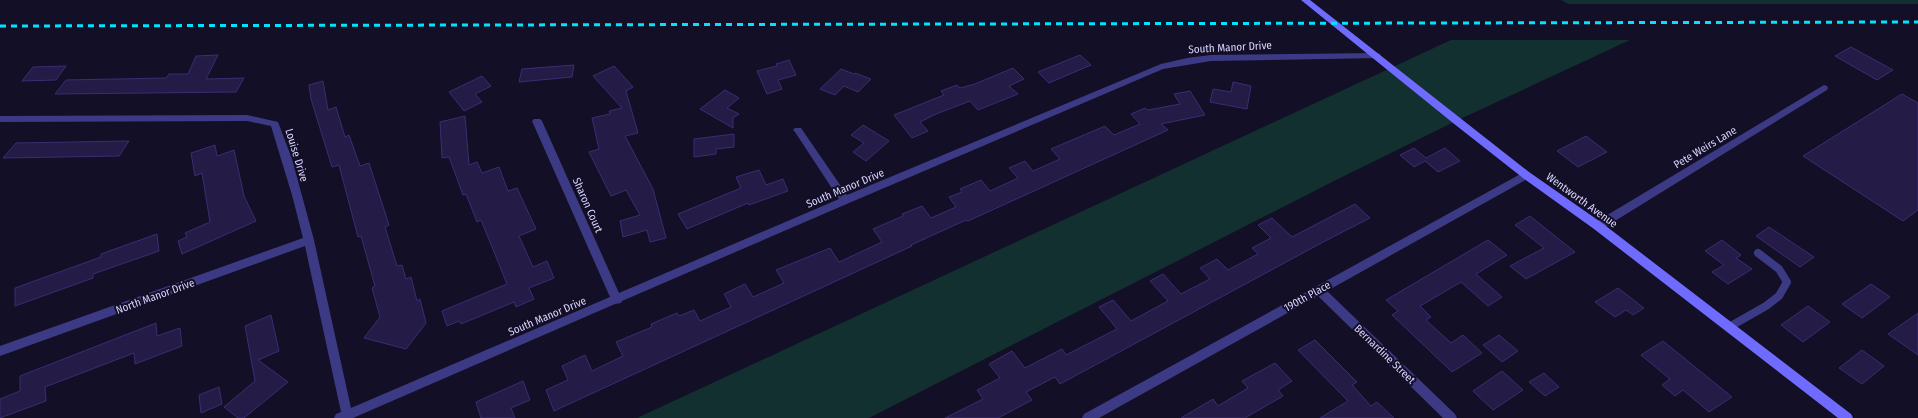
<svg xmlns="http://www.w3.org/2000/svg" width="1918" height="418" font-family="'Fira Sans Condensed',sans-serif">
<rect width="100%" height="100%" fill="#130f26"/>
<path fill="#12302f" d="M1561,0H1918V4H1568Z
M1451,40H1630L1456,121L1336,180L869,418H637Z"/>
<path fill="#241b47" stroke="#3b2d73" d="M1851,47L1893,70L1877,80L1835,56Z
M218,55L206,79L244,78L236,92L55,94L66,80L166,78L169,74H188L196,56Z
M1080,55L1091,65L1049,83L1038,72Z
M789,60L796,75L778,80L782,89L767,94L757,71L777,66L776,64Z
M574,65L572,77L519,82L522,69Z
M66,66L56,80L22,81L33,67Z
M614,66L633,87L626,91L638,133L625,136L653,189L666,238L650,242L647,230L623,237L620,221L640,215L626,190L611,196L589,152L599,149L592,118L610,114L609,111L622,108L593,76Z
M1013,68L1024,79L1009,86L1018,94L978,110L970,101L936,114L920,122L928,131L912,138L894,115L944,95L941,91L957,85L960,88L975,84Z
M841,69L854,74L855,73L871,79L858,92L844,86L835,95L820,89Z
M482,76L491,86L475,94L482,102L464,111L449,92Z
M323,81L328,110L336,107L345,137L349,135L360,166L369,163L389,225L385,227L397,266L402,265L406,279L411,277L417,301L420,299L426,323L406,349L364,338L380,317L372,288L375,286L361,236L358,237L339,165L332,167L311,99L309,85Z
M1233,82L1251,86L1247,109L1210,102L1213,89L1231,92Z
M725,90L739,98L727,108L739,114L733,118V128L700,109Z
M1190,91L1205,115L1161,124L1168,130L968,221L966,220L911,245L912,246L554,411L546,390L568,380L562,366L585,355L592,371L623,356L616,342L652,327L651,324L677,313L679,316L694,310L700,321L731,307L724,294L745,284L753,297L784,283L776,270L830,248L839,262L882,242L873,229L903,216L902,214L922,206L931,218L956,207L949,197L962,192L960,189L981,180L990,191L1018,178L1009,168L1025,161L1033,171L1060,159L1051,149L1105,126L1114,135L1140,124L1131,114L1145,108L1148,110L1180,104L1174,94Z
M1902,94L1918,103V210L1903,221L1803,156Z
M465,116L469,165L477,162L482,173L499,167L508,191L517,188L536,229L519,236L533,267L547,261L554,278L529,288L534,299L516,307L514,302L461,324L459,321L447,326L442,311L507,284L481,220L477,222L466,194L463,195L449,157L442,158L440,122Z
M863,125L889,141L866,161L853,152L864,143L851,135Z
M734,134V147L716,149V154L694,157V139Z
M1586,136L1607,152L1578,167L1557,151Z
M129,141L119,156L3,158L16,143Z
M215,145L217,156L234,150L244,196L256,221L182,254L178,241L187,237L185,233L210,222L202,173L195,176L191,153Z
M1414,148L1426,158L1445,148L1460,161L1438,172L1425,161L1414,167L1400,155Z
M759,170L766,185L783,179L788,191L749,205L748,203L687,229L678,214L741,188L736,177Z
M1355,204L1370,218L1327,240L1060,384L1055,377L1026,392L1032,400L998,418H945L983,399L977,390L1000,378L989,364L1012,351L1025,368L1062,349L1066,355L1117,329L1099,307L1113,300L1131,321L1168,301L1150,281L1163,274L1181,294L1210,279L1200,268L1217,259L1228,270L1258,254L1252,248L1271,238L1258,225L1272,218L1292,237Z
M1530,216L1575,252L1526,279L1510,266L1544,248L1515,225Z
M1769,227L1814,257L1800,267L1756,236Z
M157,234L159,251L93,274V278L15,306V288L101,257V254Z
M1488,240L1507,255L1476,274L1502,297L1488,306L1461,282L1420,306L1431,317L1426,320L1451,343L1463,335L1482,353L1452,372L1392,315L1398,311L1386,300Z
M1722,240L1741,255L1736,258L1752,269L1728,284L1712,272L1724,265L1705,251Z
M1871,284L1890,297L1862,318L1842,304Z
M1618,288L1644,308L1633,315L1626,310L1615,317L1595,302Z
M1808,306L1830,322L1803,342L1781,325Z
M1918,313V355L1888,334Z
M271,315L279,351L258,360L288,382L244,418H238L224,407L255,381L245,326Z
M156,323L157,336L180,328L182,346L135,364L134,353L45,387L46,401L0,418V399L20,391V376Z
M1499,335L1518,351L1502,362L1483,345Z
M1315,340L1357,382L1352,385L1371,406L1377,402L1394,418H1320L1348,401L1298,350Z
M1663,341L1732,397L1709,412L1683,390L1675,396L1662,385L1670,379L1641,355Z
M1862,350L1884,366L1862,384L1839,368Z
M1275,363L1292,381L1278,390L1283,396L1245,418H1181L1213,399L1218,406L1248,388L1242,381Z
M1502,371L1523,390L1493,410L1473,391Z
M1544,373L1559,387L1545,396L1529,382Z
M523,381L530,400L511,408L515,418H481L476,402Z
M219,387L222,404L201,413L199,395Z"/>
<g fill="none" stroke-linecap="round" stroke-linejoin="round">
<path stroke="#3d3a85" stroke-width="8" d="M1729,327L1766,306L1779,296L1787,282L1779,269L1758,253"/>
<path fill="#3d3a85" fill-rule="evenodd" d="M1377,53L1380,54L1381,56L1380,58L1211,61L1163,69L849,203L622,301L621,303L615,304L353,418H334L336,414L341,412L305,246L0,356V346L303,238L292,195L271,126L247,121L0,122V116L247,115L278,122L292,159L314,240L351,408L610,297L532,121L534,119H540L542,121L619,293L839,199L795,132L793,130L795,128H801L847,195L1161,64L1187,58L1211,55Z
M1824,85L1827,86L1828,88L1827,90L1602,229H1594L1593,226L1594,223Z
M1526,171L1531,175L1529,178L1327,291L1455,414L1457,418H1443L1318,296L1099,418H1082L1084,414Z"/>
<path fill="#6f6bff" fill-rule="evenodd" d="M1301,0H1310L1529,172L1602,223L1851,414L1853,418H1838L1594,229L1523,178L1453,123Z"/>
<path stroke="#00e5ff" stroke-width="3" stroke-dasharray="6 5" stroke-linecap="butt" d="M0,26L1918,22"/>
</g>
<g text-anchor="middle" stroke-width="4" stroke-linejoin="round" paint-order="stroke">
<g font-size="11" fill="#d9d4ff" stroke="#130f26">
<text transform="translate(1230 47) rotate(-3)" y="4">South Manor Drive</text>
<text transform="translate(1705 147) rotate(-31)" y="4">Pete Weirs Lane</text>
<text transform="translate(297 155) rotate(73)" y="4">Louise Drive</text>
<text transform="translate(845 188) rotate(-23)" y="4">South Manor Drive</text>
<text transform="translate(1582 200) rotate(36)" y="4">Wentworth Avenue</text>
<text transform="translate(588 205) rotate(66)" y="4">Sharon Court</text>
<text transform="translate(155 296) rotate(-20)" y="4">North Manor Drive</text>
<text transform="translate(1307 296) rotate(-29)" y="4">190th Place</text>
<text transform="translate(547 316) rotate(-23)" y="4">South Manor Drive</text>
<text transform="translate(1385 354) rotate(44)" y="4">Bernardine Street</text>
</g>
</g>
</svg>
